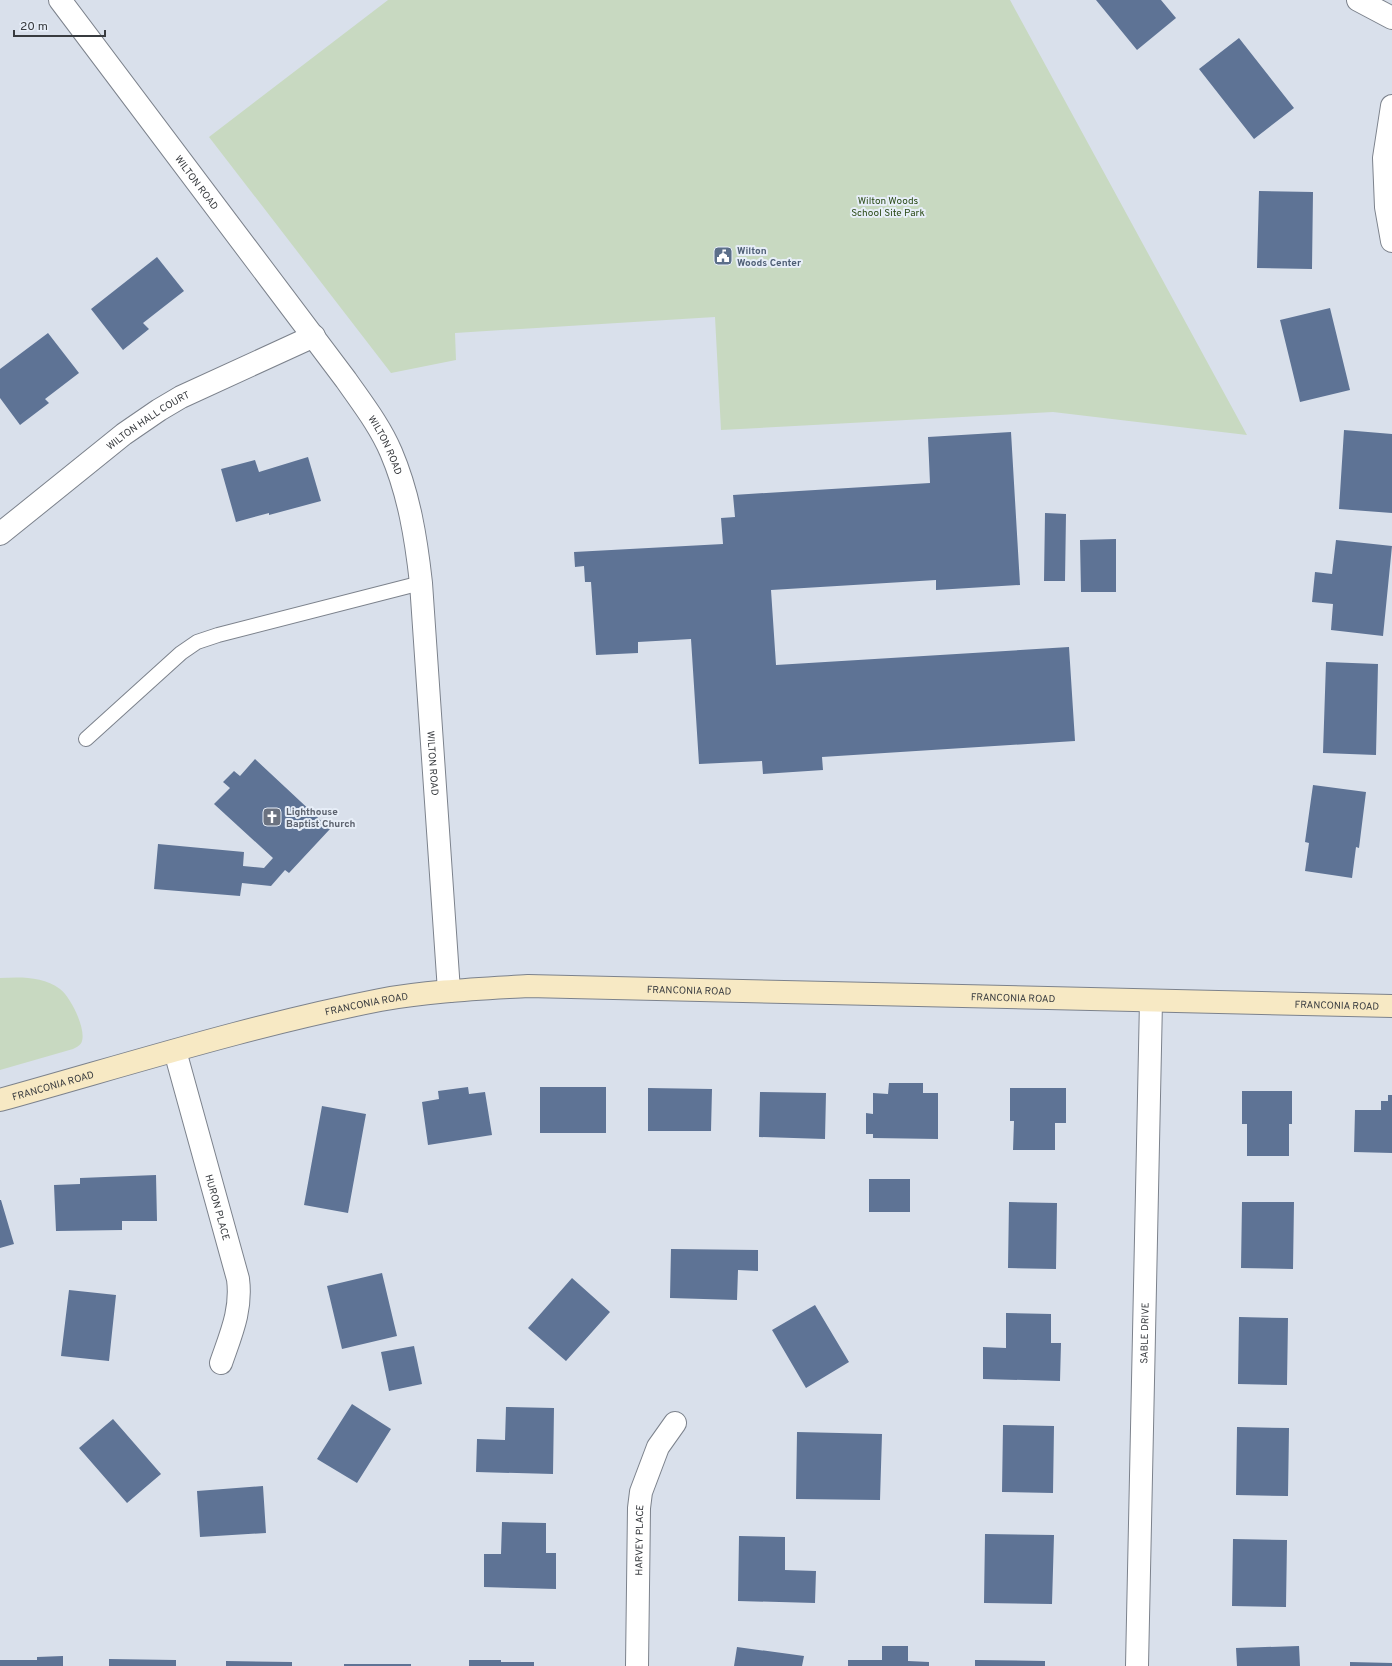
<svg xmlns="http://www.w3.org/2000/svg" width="1392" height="1666" font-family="Overpass,sans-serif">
<rect width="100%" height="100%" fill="#d9e0eb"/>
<path fill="#c8d9c1" d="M388,0H1010L1247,435L1053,412L721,430L715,317L455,333L456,360L391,373L209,137Z
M0,978C20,977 43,976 60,989C70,996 86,1028 82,1041C81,1045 77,1047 73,1049L0,1070Z"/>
<path fill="#5e7395" d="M1096,0H1161L1176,18L1137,50Z
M1239,38L1294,108L1254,139L1199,69Z
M1259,191L1313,192L1312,269L1257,268Z
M157,257L184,291L143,323L149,329L123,350L91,309Z
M1330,308L1350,390L1300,402L1280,320Z
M48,333L79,373L45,399L49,403L20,425L0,398V369Z
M1344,430L1392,434V513L1339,509Z
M1011,432L1020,585L936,590V580L771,590L776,665L1069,647L1075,741L822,757L823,770L763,774L762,761L699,764L691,639L638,642V653L596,655L591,582H585L584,566L575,567L574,552L723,544L721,518L735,517L733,495L930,483L928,437Z
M308,457L321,501L269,515V513L236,522L221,469L255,460L259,472Z
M1045,513L1066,514L1065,581H1044Z
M1116,539V592H1081L1080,540Z
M1336,540L1392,546L1383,636L1331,630L1333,604L1312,602L1315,572L1332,574Z
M1326,662L1378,664L1376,755L1323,753Z
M255,759L330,829L289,873L285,870L271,886L242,883L240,896L154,889L158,844L244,852L243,866L264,868L273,858L214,804L230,788L223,782L234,771L240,776Z
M1313,785L1366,792L1359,848L1356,847L1352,878L1305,871L1309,843L1305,842Z
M889,1083H923V1093H938V1139L873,1138V1134H866V1113L873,1114V1093L888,1094Z
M468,1087L469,1094L485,1092L492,1135L428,1145L422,1102L439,1099L438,1091Z
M540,1087H606V1133H540Z
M648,1088L712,1089L711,1131H648Z
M1010,1088H1066V1123H1055V1150H1013L1014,1121H1010Z
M1242,1091H1292V1124H1289V1156H1247V1124H1242Z
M760,1092L826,1093L825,1139L759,1137Z
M1388,1095H1392V1153L1354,1152L1355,1110H1381V1101H1388Z
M322,1106L366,1114L348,1213L304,1205Z
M156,1175L157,1221H122V1230L56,1231L54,1185L80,1184V1178Z
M869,1179H910V1212H869Z
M0,1200H1L14,1244L0,1248Z
M1009,1202L1057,1203L1056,1269L1008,1268Z
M1242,1202H1294L1293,1269L1241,1268Z
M671,1249L758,1250V1271L738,1270L737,1300L670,1298Z
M382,1273L397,1336L342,1349L327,1286Z
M572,1278L610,1312L566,1361L528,1328Z
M69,1290L116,1295L109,1361L61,1356Z
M815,1305L849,1362L806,1388L772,1330Z
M1006,1313L1051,1314V1343H1061L1060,1381L983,1379V1347L1006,1348Z
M1239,1317L1288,1318L1287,1385L1238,1384Z
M414,1346L422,1384L389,1391L381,1352Z
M352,1404L391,1429L357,1483L317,1459Z
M506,1407L554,1408L553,1474L476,1472L477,1439L505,1440Z
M113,1419L161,1474L127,1503L79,1448Z
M1003,1425L1054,1426L1053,1493L1002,1492Z
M1237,1427L1289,1428L1288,1496L1236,1495Z
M797,1432L882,1434L880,1500L796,1499Z
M263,1486L266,1533L200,1537L197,1491Z
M502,1522L546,1523V1553H556V1589L484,1587V1554H501Z
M985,1534L1054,1535L1052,1604L984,1603Z
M739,1536L785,1537V1570L816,1571L815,1603L738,1601Z
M1233,1539L1287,1540L1286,1607L1232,1606Z
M882,1646H908V1661L929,1662V1666H848V1660H882Z
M1299,1646L1300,1666H1237L1236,1648Z
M737,1647L804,1656L802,1666H734Z
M63,1656V1666H0V1660H37V1657Z
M109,1659L176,1660V1666H109Z
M469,1660H501V1662H534V1666H469Z
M975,1660L1045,1661V1666H975Z
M226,1661L292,1662V1666H226Z
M1350,1662L1392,1663V1666H1350Z
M344,1664H411V1666H344Z"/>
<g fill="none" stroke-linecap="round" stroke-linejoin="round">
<defs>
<path id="service" d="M86,739L181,653L197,642L218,635L421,583"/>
<g id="minor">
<path d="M1358,0L1392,18"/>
<path d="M1392,106L1384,158L1386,207L1392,241"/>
<path id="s1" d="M0,534L124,434L159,410L181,397L314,336"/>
<path id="s2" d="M175,1051L238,1279C242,1310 231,1334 221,1363"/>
<path id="s3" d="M637,1666L639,1508L641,1492L658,1447L675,1423"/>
<path id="s4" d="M1137,1666L1151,1001"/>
</g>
<g id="tertiary">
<path id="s5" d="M60,0L346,380C362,403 380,426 391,452C409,494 416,538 421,583L449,991"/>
</g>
<g id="secondary">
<path id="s6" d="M0,1100C126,1065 252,1025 380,1000C429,991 479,989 528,986L1392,1006"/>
</g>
</defs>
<use href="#service" stroke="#7c828c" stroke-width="16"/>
<use href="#minor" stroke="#7c828c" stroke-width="24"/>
<use href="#tertiary" stroke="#7c828c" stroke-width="24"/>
<use href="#secondary" stroke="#7c828c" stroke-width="24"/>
<use href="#service" stroke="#fff" stroke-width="14"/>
<use href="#minor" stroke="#fff" stroke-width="22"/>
<use href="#tertiary" stroke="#fff" stroke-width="22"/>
<use href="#secondary" stroke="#f7e9c4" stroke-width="22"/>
</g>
<defs>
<symbol id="civic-square" viewBox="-11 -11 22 22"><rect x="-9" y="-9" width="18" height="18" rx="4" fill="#5c6f8a" stroke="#e7eef8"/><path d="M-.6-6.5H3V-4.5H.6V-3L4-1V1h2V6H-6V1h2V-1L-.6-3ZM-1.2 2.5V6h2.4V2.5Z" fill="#fff"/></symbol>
<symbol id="church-square" viewBox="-11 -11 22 22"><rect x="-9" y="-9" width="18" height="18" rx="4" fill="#6b7280" stroke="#e7eef8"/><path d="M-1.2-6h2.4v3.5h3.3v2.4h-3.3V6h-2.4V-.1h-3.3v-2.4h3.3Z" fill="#fff"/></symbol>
</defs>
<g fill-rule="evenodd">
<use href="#civic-square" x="712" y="245" width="22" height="22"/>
<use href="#church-square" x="261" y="806" width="22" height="22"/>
</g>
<g text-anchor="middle" stroke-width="4" stroke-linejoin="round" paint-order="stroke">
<g font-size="10" fill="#383b3f" stroke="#e7eef8">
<text dy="4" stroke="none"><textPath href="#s5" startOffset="228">WILTON ROAD</textPath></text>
<text dy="4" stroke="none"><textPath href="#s1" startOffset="187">WILTON HALL COURT</textPath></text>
<text dy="4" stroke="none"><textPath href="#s5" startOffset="552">WILTON ROAD</textPath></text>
<text dy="4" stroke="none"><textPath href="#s5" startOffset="876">WILTON ROAD</textPath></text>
<text dy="4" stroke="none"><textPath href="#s6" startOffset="703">FRANCONIA ROAD</textPath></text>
<text dy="4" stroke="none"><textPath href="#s6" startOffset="1027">FRANCONIA ROAD</textPath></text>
<text dy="4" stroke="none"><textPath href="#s6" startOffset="379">FRANCONIA ROAD</textPath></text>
<text dy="4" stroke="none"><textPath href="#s6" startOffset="1351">FRANCONIA ROAD</textPath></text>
<text dy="4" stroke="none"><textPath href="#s6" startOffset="55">FRANCONIA ROAD</textPath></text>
<text dy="4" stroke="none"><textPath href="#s2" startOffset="162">HURON PLACE</textPath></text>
<text dy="4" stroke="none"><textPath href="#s4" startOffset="333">SABLE DRIVE</textPath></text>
<text dy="4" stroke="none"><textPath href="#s3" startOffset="126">HARVEY PLACE</textPath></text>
</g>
<g font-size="10" fill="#2a4a16" stroke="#e7eef8">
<text x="888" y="204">Wilton Woods<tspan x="888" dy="12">School Site Park</tspan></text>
</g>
<g font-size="10" font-weight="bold" fill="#4e5e75" stroke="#e7eef8" text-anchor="start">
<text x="737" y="254">Wilton<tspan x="737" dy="12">Woods Center</tspan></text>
</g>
<g font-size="10" font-weight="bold" fill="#5b616d" stroke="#e7eef8" text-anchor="start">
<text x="286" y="815">Lighthouse<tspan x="286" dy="12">Baptist Church</tspan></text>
</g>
</g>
<path d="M14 30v6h91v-6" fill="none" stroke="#383b3f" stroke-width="2"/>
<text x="20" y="30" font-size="12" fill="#383b3f" stroke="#e7eef8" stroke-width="3" paint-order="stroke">20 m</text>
</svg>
